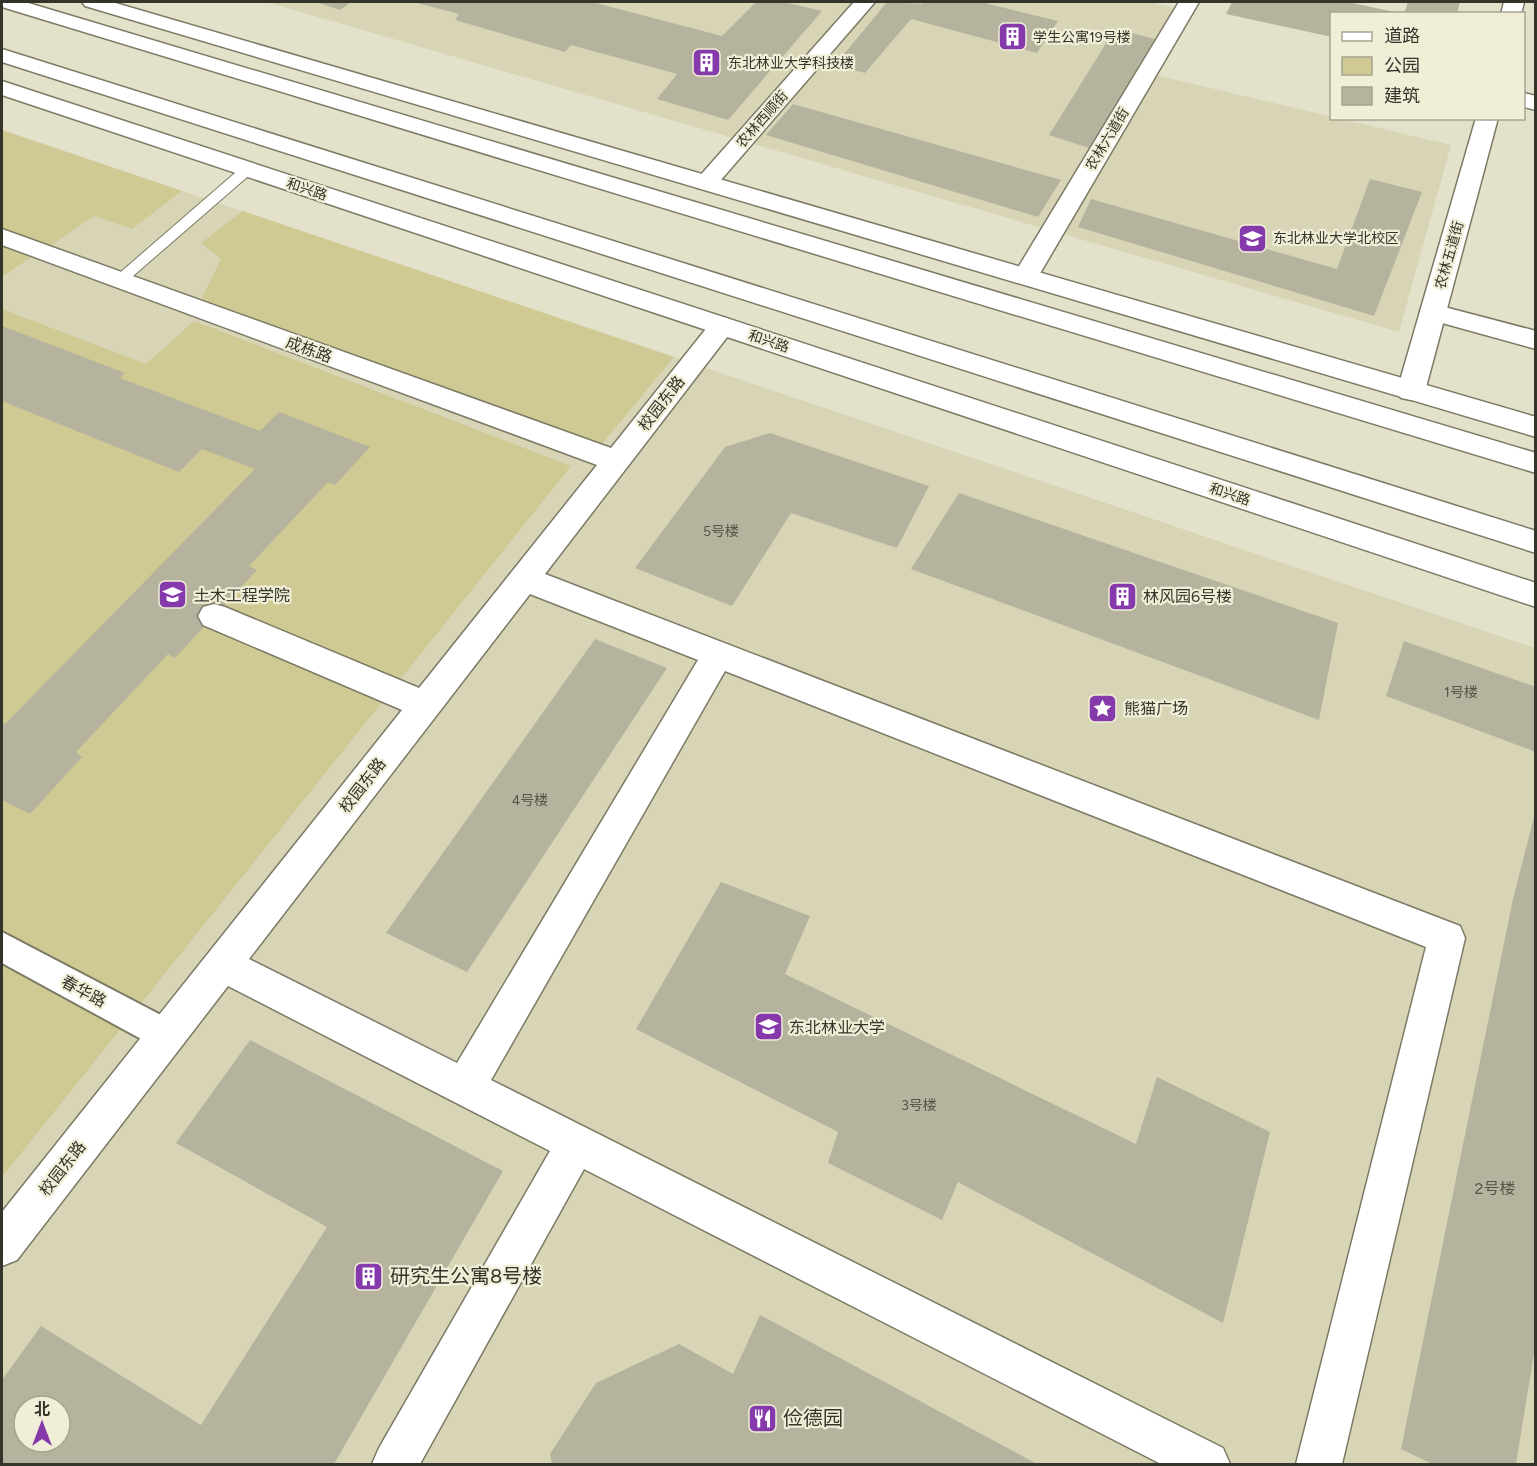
<svg xmlns="http://www.w3.org/2000/svg" width="1537" height="1466" font-family="Figtree,'Noto Sans SC',sans-serif">
<rect width="100%" height="100%" fill="#e3e1ca"/>
<path fill="#d8d5b7" fill-rule="evenodd" d="M266,2H1149L1180,9L1143,72L1451,145L1399,332Z
M2,130L1535,648V1464H2ZM24,1406H60V1442H24Z"/>
<path fill="#cfc994" d="M2,130L182,191L132,229L94,216L50,246L2,228Z
M243,211L674,357L602,444L201,300L221,259L201,243Z
M2,244L33,256L2,277Z
M2,309L146,364L194,321L571,466L2,1177Z"/>
<path fill="#b5b39d" fill-rule="evenodd" d="M316,2H351L340,10Z
M413,2H592L722,36L756,2H783L822,11L728,120L657,99L677,74L571,45L565,52L455,20L459,14Z
M887,2L922,4L924,2H981L1058,21L1037,53L911,19L865,73L835,65Z
M1232,2H1348L1399,13L1332,14V37L1226,14Z
M1408,2H1460L1457,14H1404Z
M1115,29L1155,39L1089,148L1049,135Z
M793,104L1061,180L1038,217L766,135Z
M1370,179L1422,192L1374,316L1078,227L1091,199L1337,269Z
M2,326L125,373L120,378L260,431L279,412L370,447L335,485L328,482L249,566L257,570L214,616L175,658L168,654L76,752L82,757L30,814L2,800V722L5,724L255,469L202,449L179,472L2,401Z
M770,433L929,486L897,548L791,513L732,606L635,568L725,447Z
M959,493L1338,623L1319,720L911,569Z
M595,639L667,668L467,972L386,933Z
M1404,641L1536,687V752L1386,696Z
M1536,809V1341L1516,1464H1432L1401,1449L1513,899Z
M721,882L810,916L785,974L1136,1144L1157,1077L1270,1132L1223,1323L958,1182L942,1220L828,1163L838,1132L636,1029Z
M250,1040L503,1171L334,1464H2V1380L41,1326L201,1425L327,1227L176,1143ZM24,1406H60V1442H24Z
M760,1315L1037,1464H552L550,1454L596,1383L679,1344L733,1374Z"/>
<g fill="none" stroke-linecap="round" stroke-linejoin="round">
<defs>
<path id="service" d="M248,165L253,166V172L125,283H115L113,280L115,277L243,166Z"/>
<path id="pedestrian" d="M2,932L178,1024L182,1035L178,1046L166,1051L154,1046L2,963Z"/>
<path id="minor" d="M854,2H875L714,188H698L694,183L698,178Z
M1524,93L1536,96V110L1524,107Z
M2,229L611,448L713,320L722,317L731,320L735,326L731,332L545,574L1460,926L1465,938L1342,1464H1296L1426,947L725,671L491,1080L1223,1448L1230,1464H1161L584,1169L420,1464H372L379,1448L550,1151L228,986L17,1260L2,1266V1212L402,710L203,625L198,616L203,607L214,604L225,607L419,688L597,465L2,245ZM530,594L698,660L457,1063L249,959Z
M1433,304L1536,331V349L1424,318L1420,312L1424,306Z"/>
<path id="tertiary" d="M1179,2H1199L1035,282L1026,284L1017,282L1013,276Z
M1504,2H1524L1521,14H1501Z
M1476,118H1498L1425,391L1421,398L1411,400L1401,398L1397,391Z"/>
<path id="trunk" d="M2,2H25L1536,453V473L2,7Z
M82,2H112L1536,417V437L85,6Z
M2,49L1536,531V553L2,62Z
M2,81L1536,583V607L2,95Z"/>
</defs>
<use href="#service" stroke="#7c7a65" stroke-width="2"/>
<use href="#pedestrian" stroke="#7c7a65" stroke-width="4"/>
<use href="#minor" stroke="#7c7a65" stroke-width="3"/>
<use href="#tertiary" stroke="#7c7a65" stroke-width="3"/>
<use href="#trunk" stroke="#7c7a65" stroke-width="3"/>
<use href="#service" fill="#fff" fill-rule="evenodd"/>
<use href="#pedestrian" fill="#fff" fill-rule="evenodd"/>
<use href="#minor" fill="#fff" fill-rule="evenodd"/>
<use href="#tertiary" fill="#fff" fill-rule="evenodd"/>
<use href="#trunk" fill="#fff" fill-rule="evenodd"/>
</g>
<defs>
<symbol id="building-square" viewBox="-11 -11 22 22"><rect x="-9" y="-9" width="18" height="18" rx="4" fill="#8539ab" stroke="#f0eed7"/><path d="M-4-6H4V6H1V3H-1V6H-4ZM-2.5-4.3h1.7v1.8h-1.7ZM.8-4.3h1.7v1.8H.8ZM-2.5-1h1.7V.8h-1.7ZM.8-1h1.7V.8H.8Z" fill="#fff"/></symbol>
<symbol id="university-square" viewBox="-11 -11 22 22"><rect x="-9" y="-9" width="18" height="18" rx="4" fill="#8539ab" stroke="#f0eed7"/><path d="M0-5L7-2L0 1L-7-2ZM-4 1L0 2.5L4 1V4Q0 6-4 4Z" fill="#fff"/></symbol>
<symbol id="sight-square" viewBox="-11 -11 22 22"><rect x="-9" y="-9" width="18" height="18" rx="4" fill="#8539ab" stroke="#f0eed7"/><path d="M0-6L1.8-2.2L6-1.7L2.9 1.2L3.7 5.4L0 3.3L-3.7 5.4L-2.9 1.2L-6-1.7L-1.8-2.2Z" fill="#fff"/></symbol>
<symbol id="restaurant-square" viewBox="-11 -11 22 22"><rect x="-9" y="-9" width="18" height="18" rx="4" fill="#8539ab" stroke="#f0eed7"/><path d="M-5-6h1v4h1v-4h1v4h1v-4h1v5L-1.5 .5V6h-2V.5L-5-1ZM5-6V6H3V1.5H1.5Q1.5-4 5-6Z" fill="#fff"/></symbol>
</defs>
<g fill-rule="evenodd">
<use href="#building-square" x="996" y="20" width="33" height="33"/>
<use href="#building-square" x="690" y="46" width="33" height="33"/>
<use href="#university-square" x="1236" y="222" width="33" height="33"/>
<use href="#university-square" x="156" y="578" width="33" height="33"/>
<use href="#building-square" x="1106" y="580" width="33" height="33"/>
<use href="#sight-square" x="1086" y="692" width="33" height="33"/>
<use href="#university-square" x="752" y="1010" width="33" height="33"/>
<use href="#building-square" x="352" y="1260" width="33" height="33"/>
<use href="#restaurant-square" x="746" y="1402" width="33" height="33"/>
</g>
<g text-anchor="middle" stroke-width="4.5" stroke-linejoin="round" paint-order="stroke">
<g font-size="14" fill="#35342b" stroke="#f0eed7" text-anchor="start">
<text x="1033" y="42">学生公寓19号楼</text>
<text x="728" y="68">东北林业大学科技楼</text>
<text x="1273" y="243">东北林业大学北校区</text>
</g>
<g font-size="14" fill="#35342b" stroke="#f0eed7">
<text transform="translate(762 119) rotate(-49)" y="5">农林西顺街</text>
<text transform="translate(1107 139) rotate(-59)" y="5">农林六道街</text>
<text transform="translate(307 189) rotate(18)" y="5">和兴路</text>
<text transform="translate(1449 255) rotate(-74)" y="5">农林五道街</text>
<text transform="translate(769 341) rotate(18)" y="5">和兴路</text>
<text transform="translate(1230 494) rotate(18)" y="5">和兴路</text>
</g>
<g font-size="14" fill="#555448">
<text x="721" y="536">5号楼</text>
<text x="1461" y="697">1号楼</text>
<text x="530" y="805">4号楼</text>
<text x="919" y="1110">3号楼</text>
</g>
<g font-size="16" fill="#35342b" stroke="#f0eed7">
<text transform="translate(309 349) rotate(20)" y="6">成栋路</text>
<text transform="translate(661 403) rotate(-52)" y="6">校园东路</text>
<text transform="translate(362 785) rotate(-52)" y="6">校园东路</text>
<text transform="translate(84 991) rotate(28)" y="6">春华路</text>
<text transform="translate(62 1168) rotate(-52)" y="6">校园东路</text>
</g>
<g font-size="16" fill="#35342b" stroke="#f0eed7" text-anchor="start">
<text x="194" y="601">土木工程学院</text>
<text x="1143" y="602">林风园6号楼</text>
<text x="1124" y="714">熊猫广场</text>
<text x="789" y="1033">东北林业大学</text>
</g>
<g font-size="16" fill="#555448">
<text x="1495" y="1194">2号楼</text>
</g>
<g font-size="20" fill="#35342b" stroke="#f0eed7" text-anchor="start">
<text x="390" y="1283">研究生公寓8号楼</text>
<text x="783" y="1425">俭德园</text>
</g>
</g>
<rect width="1537" height="1466" fill="none" stroke="#35342b" stroke-width="6"/>
<rect x="1330" y="12" width="195" height="108" fill="#f0eed7" stroke="#a5a492" stroke-width="1.5"/>
<rect x="1342" y="32" width="30" height="9" fill="#ffffff" stroke="#a5a492" stroke-width="1.5"/>
<text x="1384" y="42" font-size="18" fill="#35342b">道路</text>
<rect x="1342" y="57" width="30" height="18" fill="#cfc994" stroke="#a5a492" stroke-width="1.5"/>
<text x="1384" y="72" font-size="18" fill="#35342b">公园</text>
<rect x="1342" y="87" width="30" height="18" fill="#b5b39d" stroke="#a5a492" stroke-width="1.5"/>
<text x="1384" y="102" font-size="18" fill="#35342b">建筑</text>
<g transform="translate(42 1424)"><circle r="28" fill="#f0eed7" stroke="#a5a492" stroke-width="1.5"/>
<path d="M0-4.5L10 22L0 15L-10 22Z" fill="#8539ab"/>
<text y="-9" font-size="16" font-weight="bold" text-anchor="middle" fill="#35342b">北</text>
</g>
</svg>
